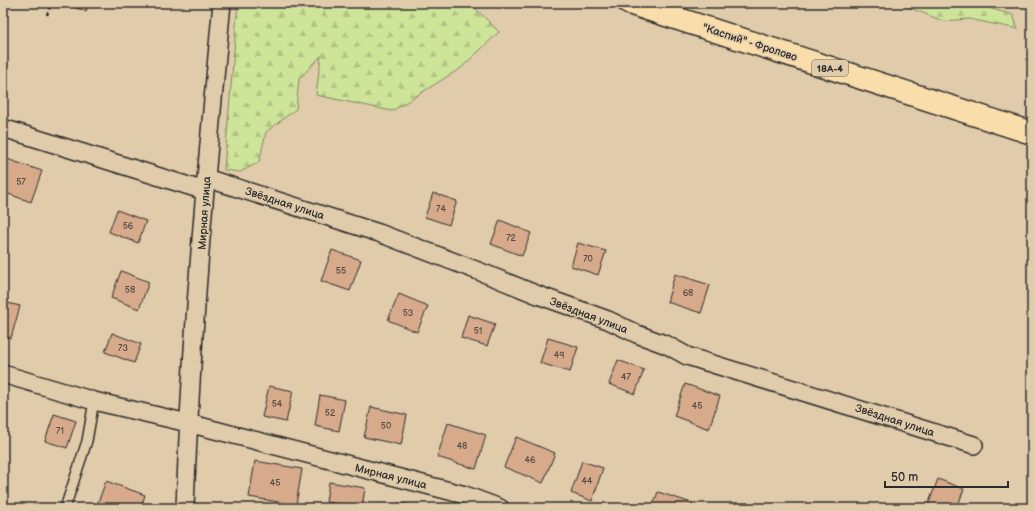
<svg xmlns="http://www.w3.org/2000/svg" width="1035" height="511" font-family="'Balsamiq Sans',sans-serif">
<defs>
<pattern id="forest-firs" width="22" height="20" patternUnits="userSpaceOnUse"><rect width="22" height="20" fill="#cee499"/><path d="M5 1l3.5 6h-7zM16 11l3.5 6h-7z" fill="#b1c484"/></pattern>
</defs>
<rect width="100%" height="100%" fill="#e0cbaa"/>
<filter id="ink" filterUnits="userSpaceOnUse"><feTurbulence type="fractalNoise" baseFrequency=".025" numOctaves="2"/><feDisplacementMap in="SourceGraphic" scale="8" xChannelSelector="R" yChannelSelector="G"/><feConvolveMatrix kernelMatrix="1 2 1 2 8 2 1 2 1" color-interpolation-filters="sRGB"/></filter>
<g filter="url(#ink)">
<path fill="url(#forest-firs)" stroke="#7c8862" d="M238,3H459L475,8L499,32L461,68L392,111L316,95L321,56L299,79L296,109L266,132L259,162L240,172L224,170Z
M898,3H971L1013,15L1018,29L969,19L943,21Z"/>
<path fill="#d7aa8b" stroke="#2b2b2b" d="M59,3H89L86,11Z
M7,159L42,171L31,202L3,192V171Z
M433,193L457,201L449,225L425,217Z
M117,210L146,221L138,243L109,232Z
M500,220L531,233L522,256L491,244Z
M578,243L606,251L598,275L571,266Z
M332,250L361,260L350,291L321,281Z
M121,271L149,282L139,309L111,298Z
M675,274L710,285L701,313L667,302Z
M399,294L428,306L417,332L388,320Z
M3,302L20,306L11,338L3,336Z
M468,315L495,324L487,346L461,338Z
M112,333L141,344L134,363L105,352Z
M548,338L578,347L570,372L540,363Z
M618,360L644,370L635,394L609,384Z
M685,384L720,396L709,429L674,416Z
M269,386L293,391L286,422L262,417Z
M320,395L345,400L339,431L315,426Z
M371,407L407,415L401,445L364,437Z
M54,414L76,421L67,448L45,441Z
M448,423L486,435L476,469L437,457Z
M516,437L555,453L543,483L504,467Z
M255,461L302,469L296,505L249,497Z
M582,461L603,468L592,501L571,493Z
M938,479L964,489L957,508H936L928,505Z
M106,481L145,495L141,508H96Z
M329,482L365,488L362,507L326,502Z
M658,492L695,504L694,508H652Z
M3,503L15,506L14,508H3Z
M398,503L433,508H398Z"/>
<g fill="none" stroke-linecap="round" stroke-linejoin="round">
<defs>
<path id="lane" d="M65,508L87,441L94,401"/>
<path id="street" d="M3,128L205,191
M206,178L379,233L486,274L538,295L608,320L637,334L667,345L687,356L974,445
M3,374L94,401L188,423L465,495L500,508
M185,508C191,339 206,171 222,3"/>
<path id="primary" d="M629,3L1032,133"/>
</defs>
<use href="#lane" stroke="#2b2b2b" stroke-width="12"/>
<use href="#street" stroke="#2b2b2b" stroke-width="20"/>
<use href="#primary" stroke="#2b2b2b" stroke-width="25"/>
<path stroke="#2b2b2b" stroke-width="2.5" stroke-dasharray="3 3" stroke-linecap="butt" d="M47,15L51,3"/>
<use href="#lane" stroke="#e0cbaa" stroke-width="9"/>
<use href="#street" stroke="#e0cbaa" stroke-width="17"/>
<use href="#primary" stroke="#f9deab" stroke-width="22"/>
</g>
</g>
<g text-anchor="middle" stroke-width="3" stroke-linejoin="round" paint-order="stroke">
<g font-size="9" fill="#564b43">
<text x="21" y="185">57</text>
<text x="441" y="212">74</text>
<text x="128" y="229">56</text>
<text x="511" y="241">72</text>
<text x="588" y="262">70</text>
<text x="341" y="274">55</text>
<text x="130" y="293">58</text>
<text x="688" y="296">68</text>
<text x="408" y="316">53</text>
<text x="478" y="334">51</text>
<text x="123" y="351">73</text>
<text x="559" y="358">49</text>
<text x="626" y="380">47</text>
<text x="277" y="407">54</text>
<text x="697" y="409">45</text>
<text x="330" y="416">52</text>
<text x="386" y="429">50</text>
<text x="60" y="434">71</text>
<text x="462" y="449">48</text>
<text x="530" y="463">46</text>
<text x="587" y="484">44</text>
<text x="275" y="486">45</text>
</g>
<rect fill="#e0cbaa" stroke="#615b51" stroke-width="1" x="812" y="60" width="36" height="16" rx="3"/>
<g font-size="10" font-weight="bold" fill="#2b2b2b">
<text x="830" y="72">18А-4</text>
</g>
<g font-size="11" fill="#2b2b2b" stroke="#e0cbaa">
<text transform="translate(750 42) rotate(18)" y="4">"Каспий" - Фролово</text>
<text transform="translate(285 203) rotate(18)" y="4">Звёздная улица</text>
<text transform="translate(204 213) rotate(-86)" y="4">Мирная улица</text>
<text transform="translate(589 315) rotate(21)" y="4">Звёздная улица</text>
<text transform="translate(895 420) rotate(18)" y="4">Звёздная улица</text>
<text transform="translate(391 476) rotate(14)" y="4">Мирная улица</text>
</g>
</g>
<rect width="1035" height="511" fill="none" stroke="#e0cbaa" stroke-width="16"/>
<rect x="8" y="8" width="1019" height="495" fill="none" stroke="#2b2b2b" stroke-width="1.5" filter="url(#ink)"/>
<path d="M885 481v6h123v-6" fill="none" stroke="#2b2b2b" stroke-width="2"/>
<text x="891" y="481" font-size="12" fill="#2b2b2b" stroke="#e0cbaa" stroke-width="3" paint-order="stroke">50 m</text>
</svg>
